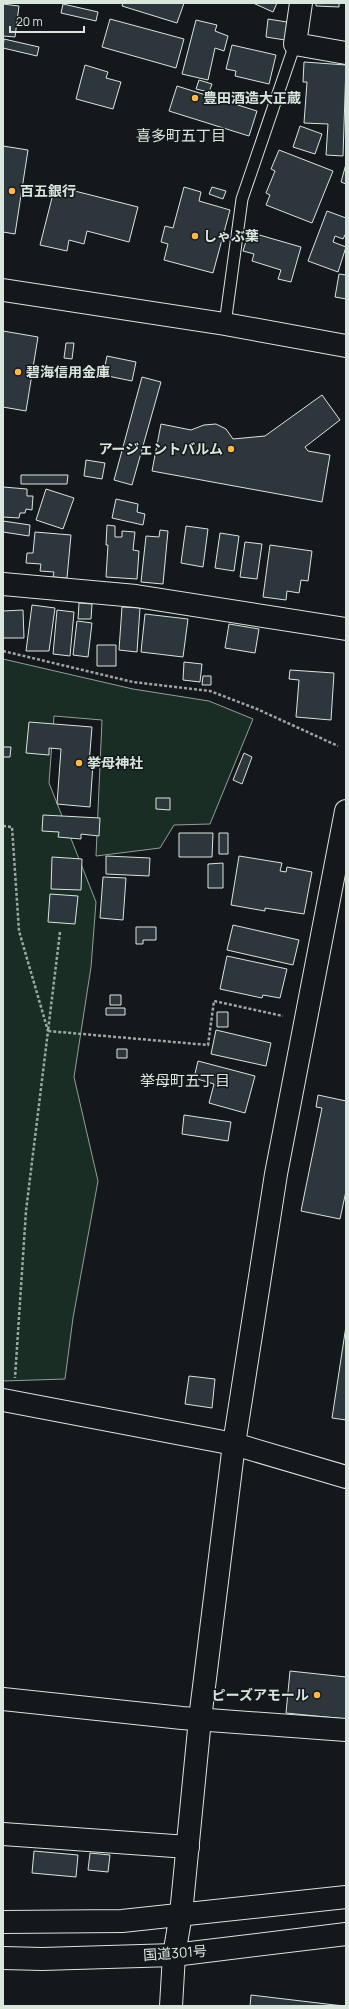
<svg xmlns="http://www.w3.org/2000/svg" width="349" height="2009" font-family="Manrope,'Noto Sans JP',sans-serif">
<rect width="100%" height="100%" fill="#14181c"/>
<path fill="#1a2d24" stroke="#939e99" d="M3,659L133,689L209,701L253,719L210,824L174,825L160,848L96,856L102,720L54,716L49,783L96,902L91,967L74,1077L98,1181L73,1318L65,1379L3,1381Z"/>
<path fill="#2c363c" stroke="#d8e6dc" d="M123,3H184L177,23L122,6Z
M253,3H277L273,12Z
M316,3H339V7L316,6Z
M3,4L19,6L15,37L3,36Z
M63,4L98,12L96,21L61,13Z
M110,19L184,39L176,68L102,47Z
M268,19L287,22L285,40L266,37Z
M196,20L217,25L215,31L228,36L224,51L215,48L208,80L182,74Z
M4,39L39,47L37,56L3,48Z
M232,45L276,55L269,84L235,76L236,71L226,69Z
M304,62L346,65L343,156L326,155L328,124L304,123L307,82H303Z
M85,65L108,72L106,78L121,82L113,109L76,99Z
M199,80L212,84L209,92L196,89Z
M177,86L257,111L249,136L169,111Z
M300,126L322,134L315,154L293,147Z
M3,146L28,150L15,234L3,232Z
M279,150L333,171L312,223L266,205L270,195L266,193L275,171L271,169Z
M346,164V184L341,182Z
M55,186L138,207L129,242L87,231L84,244L69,240L67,251L40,245Z
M184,187L201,192L199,201L230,210L213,273L164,260L168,244L161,242L165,226L173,228Z
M212,187L226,191L223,199L209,194Z
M327,211L346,218V233L343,239L335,236L333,242L346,247L338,272L308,261Z
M249,232L301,247L291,282L278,279L281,270L252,261L254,254L243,251Z
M339,274L346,275V299L335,297Z
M3,331L38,337L26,411L3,407Z
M66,343H74L72,359L64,358Z
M107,356L136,362L132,381L103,375Z
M142,377L161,382L132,485L114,480Z
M322,395L340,420L305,447L308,451L330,455L322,502L152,471L161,424L191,430L204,425L216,424L226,429L233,439L265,436Z
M86,460L105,463L102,479L84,476Z
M21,475H68L67,484H21Z
M3,487L27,489V496H33L32,510L26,509L25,513H20L19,518L3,517Z
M46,489L74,498L63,529L36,520Z
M116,499L138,504L137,512L145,514L143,525L112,518Z
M3,521L30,525L29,536L3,532Z
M107,525L115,526V537H122V531L135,532L133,550L139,551L137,579L106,577L108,545H106Z
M186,526L208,529L203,567L181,563Z
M160,530L168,531L163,584L141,582L146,536L159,537Z
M35,532L71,535L67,578L53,577L54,572L40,571L41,564L26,563L27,553H33Z
M220,533L239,536L234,571L215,568Z
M245,542L262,544L257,579L240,577Z
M270,545L312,551L308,581L301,580L299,593L287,591L286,600L263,597Z
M79,603L92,604L91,619H78Z
M32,605L55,608L49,651H26Z
M122,607L140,608L137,652L119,650Z
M23,610L24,638H3V611Z
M57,610L74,612L70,656L53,654Z
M145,614L188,619L183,657L141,652Z
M77,621L92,623L88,657L73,655Z
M229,624L259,629L255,653L225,648Z
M97,645H116V666H97Z
M184,662L202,664L200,682L183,680Z
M290,670L334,673L331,720L296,717L299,680L289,679Z
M203,676H211V685H202Z
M29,722L92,727L89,764H93L90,807L57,804L61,749L49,748V755L26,753Z
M3,747H11L10,757H3Z
M244,753L252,757L242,784L233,780Z
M156,798H170V810L156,809Z
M43,815L100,818L99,836L81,834V839L58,837L59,832L42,831Z
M179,833H213L212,857H179Z
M219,833H228V854H219Z
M106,856L150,858L149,876L106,874Z
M239,856L282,863L280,871L286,872L287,867L312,872L304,914L265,908V911L231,905Z
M52,857L82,859L81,890L51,889Z
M223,863V888H208V864Z
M103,877L126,878L123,920L100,918Z
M50,894L78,896L75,924L48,922Z
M233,925L299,940L293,965L227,950Z
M136,927H156V940H143V944H136Z
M227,956L287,969L280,998L263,995L262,998L220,989Z
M110,995H121V1005H110Z
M106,1008H125V1015H106Z
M217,1012H228V1027H217Z
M216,1030L271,1043L266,1066L211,1054Z
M117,1049H127V1058H117Z
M198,1061L255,1076L245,1113L209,1103L214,1084L194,1078Z
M318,1095L346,1101V1191L340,1219L301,1211L322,1108L316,1107Z
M184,1115L231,1122L228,1141L182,1134Z
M346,1326V1420L332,1418Z
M189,1376L215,1379L212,1408L185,1404Z
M290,1671L346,1677V1719L286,1713Z
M34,1851L78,1855L76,1877L32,1873Z
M90,1853L110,1855L108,1872L88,1870Z
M251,1995L335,2005L346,2006H250Z"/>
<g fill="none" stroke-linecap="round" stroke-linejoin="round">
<defs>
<path id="lane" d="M225,324L242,199L295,44"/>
<path id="street" d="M301,3L295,44L346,53
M3,584L136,596L346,629
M3,1400L234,1444L346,1477
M3,1699L182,1718L346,1730
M3,1834L188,1847"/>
<path id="secondary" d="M3,290L225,324L346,346
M171,2006L174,1955L181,1914L200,1719L234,1444L276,1174L346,811"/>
<path id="highway" d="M3,1922L122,1921L346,1897
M3,1958L42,1959L174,1955L346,1934"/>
</defs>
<use href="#lane" stroke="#d8e6dc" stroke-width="13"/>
<use href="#street" stroke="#d8e6dc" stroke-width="24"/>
<use href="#secondary" stroke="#d8e6dc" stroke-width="24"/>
<use href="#highway" stroke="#d8e6dc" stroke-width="24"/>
<path stroke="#9da8a2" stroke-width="2.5" stroke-dasharray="3 2" stroke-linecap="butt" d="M3,651L133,682L210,691L257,709L338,746
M3,826L12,827L19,931L48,1031L26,1211L15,1378
M60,932L48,1031L208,1045L214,1001L283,1016"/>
<use href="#lane" stroke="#14181c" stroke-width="11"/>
<use href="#street" stroke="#14181c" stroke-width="22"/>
<use href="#secondary" stroke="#14181c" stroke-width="22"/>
<use href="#highway" stroke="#14181c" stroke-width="22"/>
</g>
<g fill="#ffb74d" stroke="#14181c" stroke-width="1.5">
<circle cx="195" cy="98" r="4"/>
<circle cx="12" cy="191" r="4"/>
<circle cx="195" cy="236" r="4"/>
<circle cx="18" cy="372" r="4"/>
<circle cx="231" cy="449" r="4"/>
<circle cx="79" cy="763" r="4"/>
<circle cx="317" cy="1695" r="4"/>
</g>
<g text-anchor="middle" stroke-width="3" stroke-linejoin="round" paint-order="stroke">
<g font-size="14" font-weight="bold" fill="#d8e6dc" stroke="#14181c" text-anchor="start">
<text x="203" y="103">豊田酒造大正蔵</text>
<text x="20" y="196">百五銀行</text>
<text x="203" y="241">しゃぶ葉</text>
<text x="26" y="377">碧海信用金庫</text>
<text x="223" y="454" text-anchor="end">アージェントバルム</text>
<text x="87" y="768">挙母神社</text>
<text x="309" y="1700" text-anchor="end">ピーズアモール</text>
</g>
<g font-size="14" fill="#d8e6dc" stroke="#14181c">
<text transform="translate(175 1953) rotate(-4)" y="5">国道301号</text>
</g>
<g font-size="15" fill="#d8e6dc" stroke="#14181c">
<text x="181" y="141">喜多町五丁目</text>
<text x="185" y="1086">挙母町五丁目</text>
</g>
</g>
<rect width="349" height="2009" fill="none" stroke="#d8e6dc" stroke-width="8"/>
<path d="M10 26v6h74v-6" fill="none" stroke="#d8e6dc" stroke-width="2"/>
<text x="16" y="26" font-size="12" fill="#d8e6dc" stroke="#14181c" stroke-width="3" paint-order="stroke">20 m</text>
</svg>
